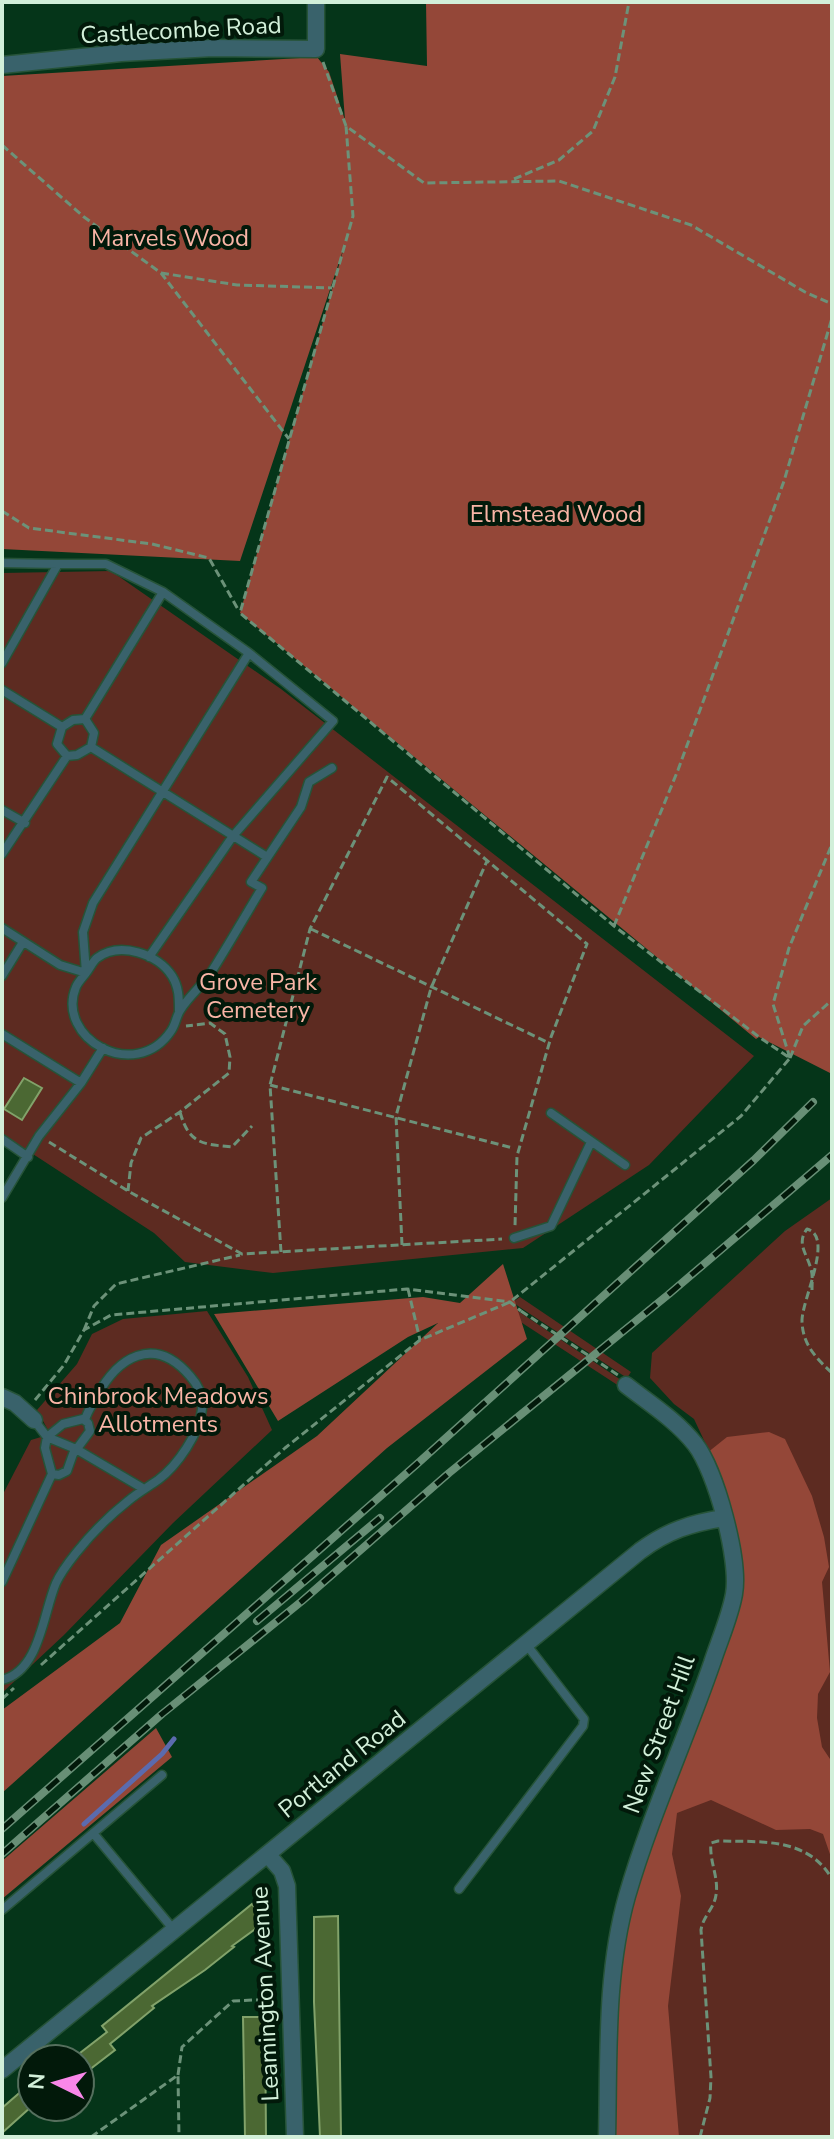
<svg xmlns="http://www.w3.org/2000/svg" width="834" height="2139" font-family="'Nunito Sans',sans-serif">
<rect width="100%" height="100%" fill="#053519"/>
<path fill="#5d2b21" d="M111,571L281,689L754,1056L649,1165L523,1248L273,1273L185,1262L154,1233L16,1143L2,1142V573Z
M832,1198V2137H614L617,1973L745,1585L717,1468L694,1419L674,1404L650,1378L652,1353L785,1231Z
M520,1297L631,1372L627,1378L518,1306L513,1302Z
M509,1305L624,1382L619,1386L513,1317Z
M207,1311L248,1377L272,1430L173,1523L64,1635L2,1693V1496L31,1440L41,1437L48,1430L37,1410L77,1364L92,1334L123,1319Z"/>
<path fill="#944738" d="M426,2H832V1074L759,1037L756,1039L240,613L345,244L240,561L2,549V76L317,57L329,72L345,120L340,54L427,66Z
M503,1264L527,1339L387,1448L2,1793V1710L120,1623L161,1545L317,1436L438,1323L408,1337L278,1421L214,1314L423,1297L460,1303Z
M769,1432L785,1439L812,1496L824,1537L829,1567L822,1582L830,1672L818,1694L817,1718L822,1747L832,1762V1860L823,1834L810,1829L776,1830L711,1800L677,1813L672,1854L681,1896L668,2006L679,2137H611L614,1989L628,1907L740,1584L707,1453L727,1437Z
M156,1728L172,1757L2,1899V1861Z"/>
<g fill="none" stroke-linecap="round" stroke-linejoin="round">
<path stroke="#5b6bae" stroke-width="5" d="M84,1824L162,1754L174,1739"/>
</g>
<path fill="#4b6833" stroke="#82a26a" stroke-width="2" d="M24,1078L42,1088L22,1120L4,1109Z
M252,1904L265,1922L232,1946L234,1947L205,1970L152,2006L154,2008L110,2044L115,2050L80,2077V2053L107,2032L102,2026Z
M338,1916L341,2137H320L314,2002V1917Z
M243,2017H265L266,2137H245Z
M32,2082V2106L2,2133V2108Z"/>
<g fill="none" stroke-linecap="round" stroke-linejoin="round">
<defs>
<path id="lane" d="M2,563L58,564
M2,663L58,564H106L163,592
M2,690L62,727L57,744L67,756L77,755L91,747L267,857
M62,727L73,720L85,719L94,733L91,747
M2,810L25,823
M2,854L67,756
M2,928L60,965L86,973L83,932L93,903L249,653L163,592L85,719
M149,957L233,836L333,721L249,653
M2,976L23,942
M179,1011C179,998 179,987 172,976C158,954 120,941 97,958C93,961 90,968 86,973C83,977 78,982 76,987C55,1038 135,1084 171,1031C176,1024 176,1016 181,1009C190,995 203,985 212,971C229,944 245,916 262,888L251,882L301,807L309,782L332,768
M2,1034L81,1083
M551,1113L625,1165
M2,1139L28,1157
M2,1198L39,1136L81,1083L103,1048
M514,1238L551,1226L591,1142
M83,1419L88,1423L90,1431L73,1454L67,1471L59,1475L52,1474L45,1448L47,1437L63,1424Z
M34,1420L47,1437L76,1449L144,1489
M2,1582L52,1474
M2,1680C40,1671 43,1613 56,1583C61,1572 68,1563 76,1553C91,1534 109,1516 128,1501C137,1493 148,1487 158,1480C177,1466 200,1433 202,1409C204,1396 198,1385 190,1376C154,1334 117,1357 96,1398C92,1405 87,1412 85,1420
M93,1833L174,1930
M459,1889L583,1726L584,1719L526,1644
M2,1910L162,1775"/>
<path id="street" d="M2,65L121,53L213,48L316,49V2
M2,1397L15,1403L34,1420
M268,1855L282,1871L287,1886L295,2137
M2,2070L640,1551C667,1531 691,1523 724,1518
M607,2137C609,2057 605,1974 627,1896C650,1817 685,1741 712,1663C719,1641 730,1617 734,1594C740,1560 716,1471 695,1444C676,1420 649,1403 626,1385"/>
</defs>
<use href="#lane" stroke="#265338" stroke-width="11"/>
<use href="#street" stroke="#265338" stroke-width="19"/>
<path stroke="#6c9279" stroke-width="3" stroke-dasharray="8 4" stroke-linecap="butt" d="M323,62L346,126L424,183L559,181L691,225L805,292L832,304
M2,145L84,217L161,273L289,439
M514,179L559,160L593,131L615,77L629,2
M161,273L237,285L332,288
M2,511L29,528L152,544L209,558L239,611
M614,926L678,770L784,481L832,318
M311,929L549,1043
M790,1058L773,1004L789,948L832,844
M790,1058L803,1026L832,1000
M270,1085L513,1148
M180,1112C189,1144 202,1144 232,1147L252,1126
M49,1142L128,1191L242,1254L502,1239
M128,1191L131,1163L141,1138L180,1112L229,1073L230,1057L225,1034L210,1023L186,1026
M402,1245L396,1116L431,988L487,861
M281,1252L270,1085L310,929L387,777L587,944L551,1037L517,1156L515,1226
M408,1289L420,1340
M812,1290C812,1283 813,1276 811,1269C807,1254 796,1243 807,1229C834,1236 803,1297 802,1320C802,1344 816,1358 832,1373
M84,1330L94,1306L116,1284L240,1255
M35,1400L64,1365L84,1330L111,1315L407,1289L510,1302L521,1311
M41,1665L285,1448L420,1340L510,1302L741,1116L790,1058L759,1037L614,926L240,613L353,216L346,126
M2,1699L14,1688
M178,2075L182,2047L233,2001L276,1999
M91,2137L178,2075L179,2137
M700,2137L710,2098L711,2077L701,1930C703,1916 714,1909 716,1895C719,1877 709,1861 711,1843L718,1841C761,1842 808,1837 832,1879"/>
<use href="#lane" stroke="#39626b" stroke-width="8"/>
<use href="#street" stroke="#39626b" stroke-width="16"/>
<defs>
<path id="rail" d="M257,1621L380,1518
M2,1829L417,1464L754,1160L813,1102
M2,1854L162,1714L302,1601L449,1473L669,1294L832,1155"/>
</defs>
<use href="#rail" stroke="#688f76" stroke-width="8"/>
<use href="#rail" stroke="#02190a" stroke-width="5" stroke-dasharray="15" stroke-linecap="butt"/>
<path stroke="#6c9279" stroke-width="3" stroke-dasharray="8 4" stroke-linecap="butt" d="M521,1311L618,1375"/>
</g>
<g text-anchor="middle" stroke-width="8" stroke-linejoin="round" paint-order="stroke">
<g font-size="24" fill="#d2efd9" stroke="#02190a">
<text transform="translate(181 30) rotate(-3)" y="8">Castlecombe Road</text>
<text transform="translate(659 1734) rotate(-70)" y="8">New Street Hill</text>
<text transform="translate(342 1764) rotate(-39)" y="8">Portland Road</text>
<text transform="translate(265 1994) rotate(-93)" y="8">Leamington Avenue</text>
</g>
<g font-size="24" fill="#f9b5a6" stroke="#02190a">
<text x="170" y="246">Marvels Wood</text>
<text x="556" y="522">Elmstead Wood</text>
<text x="258" y="990">Grove Park<tspan x="258" dy="28">Cemetery</tspan></text>
<text x="158" y="1404">Chinbrook Meadows<tspan x="158" dy="28">Allotments</tspan></text>
</g>
</g>
<rect width="834" height="2139" fill="none" stroke="#d2efd9" stroke-width="8"/>
<g transform="translate(56 2083) rotate(275)"><circle r="38" fill="#02190a" stroke="#556f5d" stroke-width="2"/>
<path d="M0-6L14 30L0 20L-14 30Z" fill="#f987e9"/>
<text y="-12" font-size="22" font-weight="bold" text-anchor="middle" fill="#d2efd9">N</text>
</g>
</svg>
